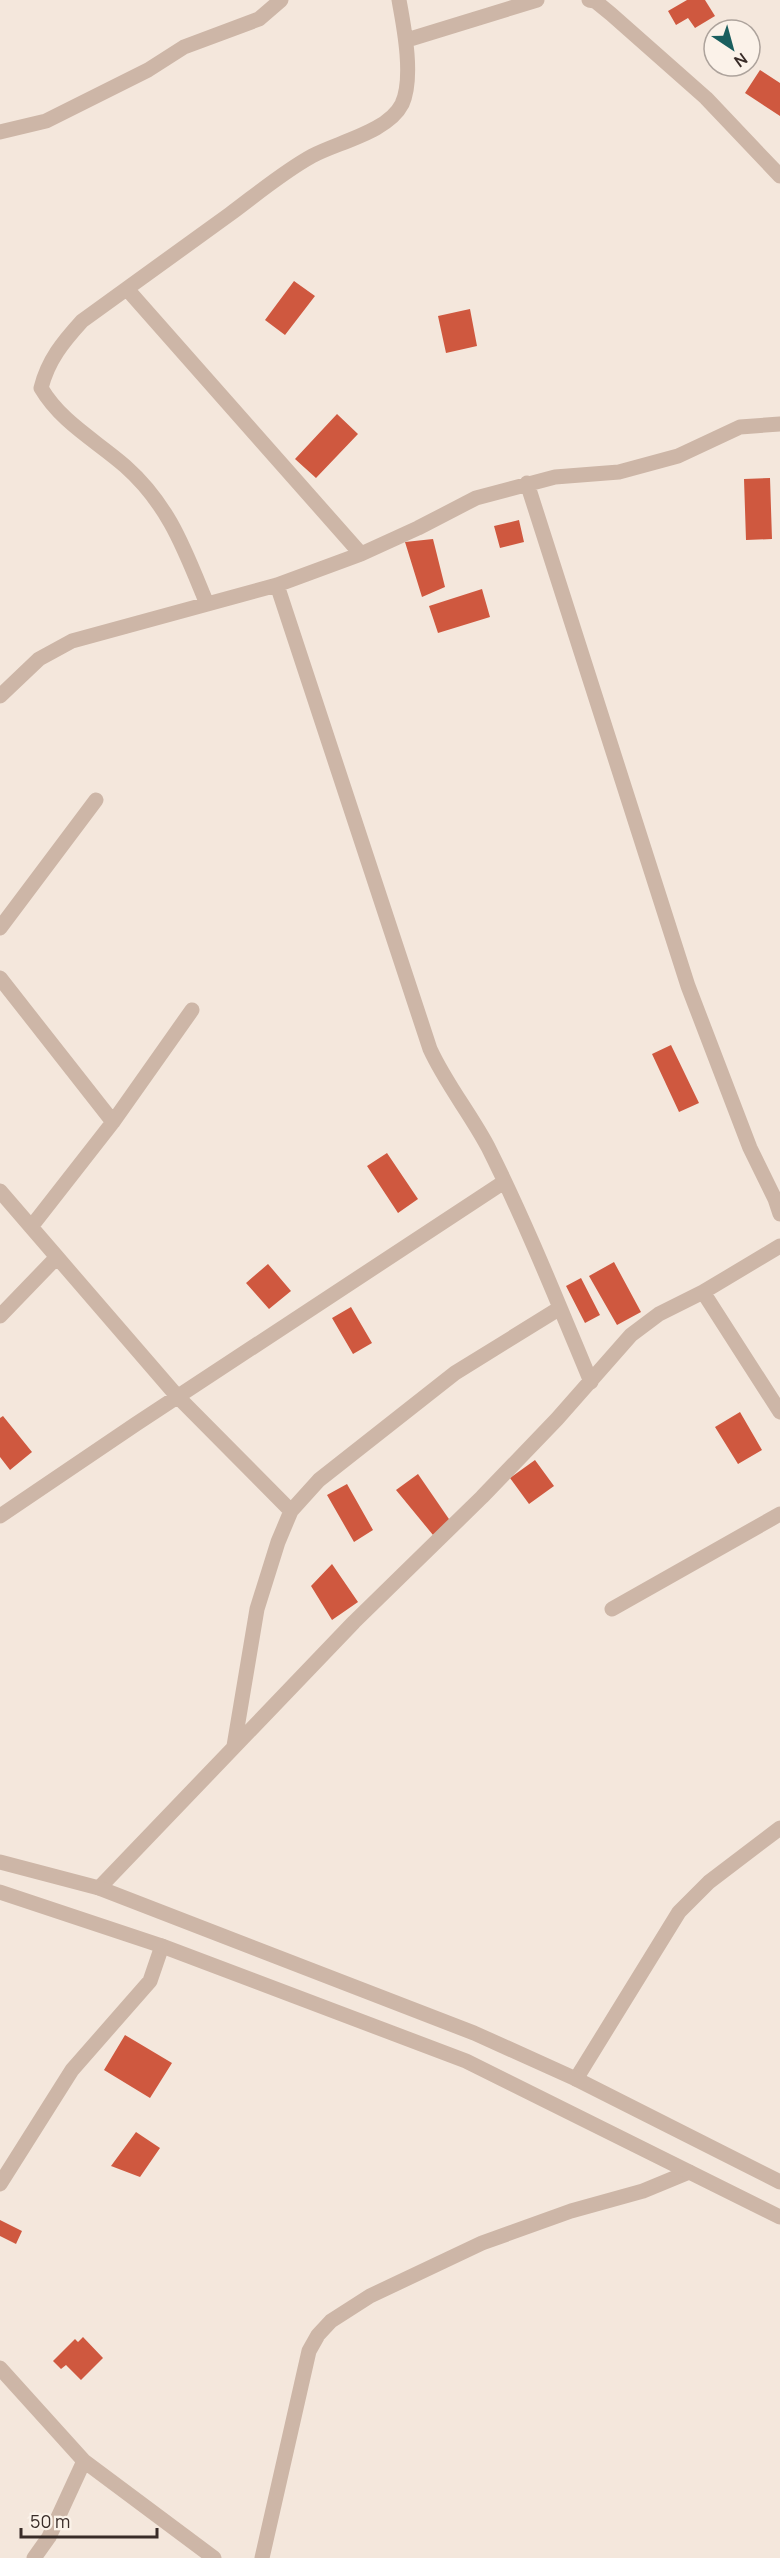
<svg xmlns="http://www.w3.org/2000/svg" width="780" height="2558" font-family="Manrope,sans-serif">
<rect width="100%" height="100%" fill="#f4e7dc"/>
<path fill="#cf583f" d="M687,0H705L715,16L695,28L688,18L676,25L668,11Z
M760,70L780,83V116L745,93Z
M294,281L315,296L285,335L265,320Z
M470,309L477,346L446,353L438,316Z
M337,414L358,434L316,478L295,459Z
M770,478L772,539L746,540L744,479Z
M519,520L524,542L500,548L494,526Z
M433,539L445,587L422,597L405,542Z
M482,589L490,617L438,633L429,606Z
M671,1045L699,1103L679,1112L652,1054Z
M387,1153L418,1199L398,1213L367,1166Z
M614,1262L641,1312L617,1325L589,1276Z
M268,1264L291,1291L269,1309L246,1283Z
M581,1278L600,1315L585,1323L566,1286Z
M351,1307L372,1343L353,1354L332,1318Z
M740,1412L762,1450L738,1464L715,1427Z
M3,1416L32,1452L10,1470L0,1457V1418Z
M535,1460L554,1486L529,1504L510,1478Z
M418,1474L451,1522L433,1535L396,1490Z
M347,1484L373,1530L354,1542L327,1495Z
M332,1564L358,1602L332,1620L311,1586Z
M125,2035L172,2063L150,2098L104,2070Z
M136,2132L160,2148L140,2177L111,2166Z
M0,2220L22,2231L16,2244L0,2236Z
M83,2337L103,2358L81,2380L66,2365L61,2369L53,2361L75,2339L78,2342Z"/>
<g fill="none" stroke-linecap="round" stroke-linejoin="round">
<path stroke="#cdb6a7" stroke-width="15" d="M589,0L595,1L611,14L706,98L780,176
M407,40L537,0
M0,132L46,121L148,70L184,47L259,19L281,0
M127,289L361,554
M527,483L688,986L750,1148L775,1199L780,1214
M277,585L430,1049C446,1084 470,1113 488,1147C526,1223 558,1303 591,1382
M207,604C185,551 170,506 125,466C95,440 61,422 41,388C48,360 63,342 82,321C132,285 181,249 230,214C257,194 283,172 312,156C338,142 388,132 402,104C414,78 404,27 399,0
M0,696L39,659L72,641L277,585L361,554L418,528L476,498L555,477L619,472L678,456L740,427L780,424
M0,928L96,800
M0,978L113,1122
M0,1191L57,1257L0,1316
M31,1227L113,1122L192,1010
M57,1257L177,1396L291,1511
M703,1292L780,1412
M0,1516L136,1424L504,1182
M612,1609L780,1514
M234,1746L257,1609L278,1542L291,1511L319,1480L455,1373L560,1308
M99,1888L354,1622L482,1497L557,1419L631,1335L659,1314L703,1292L780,1246
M576,2079L679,1912L709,1882L780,1828
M0,2184L72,2070L150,1981L162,1946
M0,2368L84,2461L214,2558
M34,2558L49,2537L84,2461
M262,2558L309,2351L318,2335L331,2321L370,2296L482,2243L571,2211L643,2191L689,2172"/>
<path stroke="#cdb6a7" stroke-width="15" d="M0,1862L99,1888L474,2033L576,2079L780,2182
M0,1892L162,1946L466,2061L780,2217"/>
</g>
<g transform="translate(732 48) rotate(144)"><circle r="28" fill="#fbf2e9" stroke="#ada39c" stroke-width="1.5"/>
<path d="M0-4.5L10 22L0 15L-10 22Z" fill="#1a5e5e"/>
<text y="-9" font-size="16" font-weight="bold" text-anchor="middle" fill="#392c28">N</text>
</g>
<path d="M21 2528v9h136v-9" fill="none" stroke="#392c28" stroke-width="3"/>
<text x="30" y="2528" font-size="18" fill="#392c28" stroke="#fbf2e9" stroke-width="4.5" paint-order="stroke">50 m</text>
</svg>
